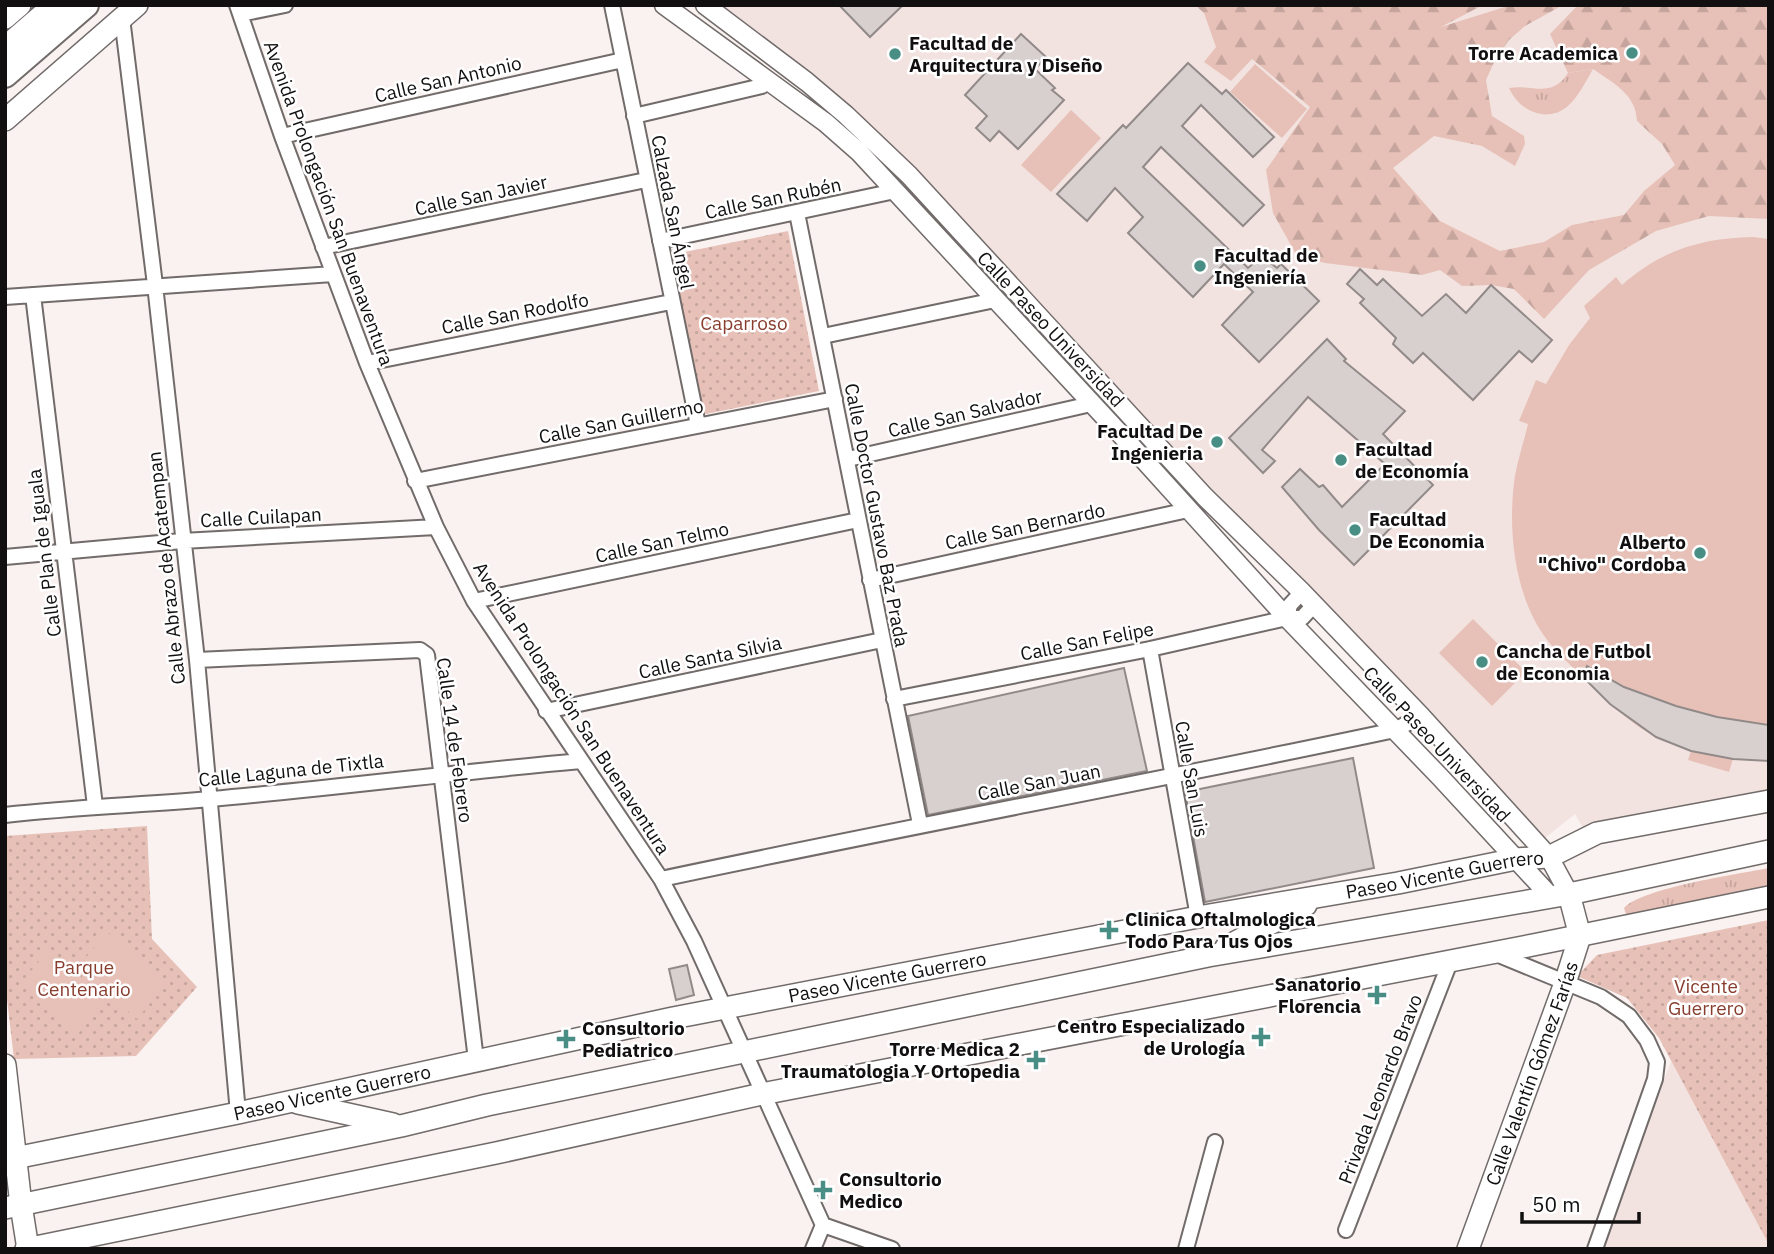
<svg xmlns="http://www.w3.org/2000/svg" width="1774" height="1254" font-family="'IBM Plex Sans',sans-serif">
<defs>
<pattern id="grass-tufts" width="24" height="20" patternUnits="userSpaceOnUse" patternTransform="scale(1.75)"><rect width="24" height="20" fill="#e7c1b8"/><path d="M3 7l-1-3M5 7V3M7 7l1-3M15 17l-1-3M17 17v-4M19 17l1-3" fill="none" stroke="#c5a59d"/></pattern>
<pattern id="forest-firs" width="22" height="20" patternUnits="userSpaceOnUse" patternTransform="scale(1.75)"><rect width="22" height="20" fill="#e7c1b8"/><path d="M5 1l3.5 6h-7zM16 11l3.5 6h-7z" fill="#c5a59d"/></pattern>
<pattern id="park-dots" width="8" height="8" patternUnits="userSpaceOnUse" patternTransform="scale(1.75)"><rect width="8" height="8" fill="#e7c1b8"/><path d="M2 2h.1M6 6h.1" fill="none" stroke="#c5a59d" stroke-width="1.8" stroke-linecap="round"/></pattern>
</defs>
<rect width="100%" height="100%" fill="#f9f2f0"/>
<path fill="#f2e3e0" d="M716,5H1769V798L1588,836L1575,814L1545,838L1182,459L943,197L793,61Z
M1671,1061L1769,1245V1249H1601Z"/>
<path fill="url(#grass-tufts)" d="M1593,69C1586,81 1579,96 1568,106C1547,124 1519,111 1509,88C1533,84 1551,99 1568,73Z
M1769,868V889L1627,917L1624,908C1642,888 1738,874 1769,868Z"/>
<path fill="url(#forest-firs)" d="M1195,5H1483L1441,27L1511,5H1563L1525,26L1509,40L1495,60L1486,80L1492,116L1524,136L1525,144L1515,166L1482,146L1434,136L1393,168L1440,221L1500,251L1544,242L1572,225L1624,215L1644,191L1675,165L1662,144L1637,121C1636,94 1613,83 1593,69L1568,73L1550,34L1578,5H1769V219L1709,216L1656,231L1589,270L1544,319L1514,289L1491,285L1462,286L1440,270L1422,275L1325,263L1297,256L1273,213L1266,170L1310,107L1252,59L1231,81L1204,62L1216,47L1204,13Z"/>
<path fill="url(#park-dots)" d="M788,231L819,391L701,415L670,255Z
M147,826L152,939L197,987L136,1056L14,1059L5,982V836Z
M1769,920V1245L1659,1038L1627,998L1577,976L1597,955Z"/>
<path fill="#e7c1b8" d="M1255,64L1307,109L1282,138L1230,92Z
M1071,110L1101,138L1051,192L1021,165Z
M1753,237L1769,239V761L1733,759L1729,772L1688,760L1691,751C1679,746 1667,743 1656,737C1629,723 1607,701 1585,680C1573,667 1559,655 1548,641C1514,598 1507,528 1515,476C1518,459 1524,441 1528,424L1519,421L1536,380L1546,384L1569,345L1590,318L1584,306L1616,277L1622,285C1661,250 1702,238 1753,237Z
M1473,619L1526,672L1492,706L1439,653Z
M107,932L167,983L137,1019L77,968Z
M49,949L108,1000L78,1034L20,984Z"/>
<path fill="#d7d0cf" stroke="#918a89" stroke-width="2" d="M839,5H903L870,37Z
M1021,34L1046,57L1035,69L1055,88L1052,90L1064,100L1018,149L999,131L990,141L976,128L987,116L965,95Z
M1188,63L1222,94L1226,90L1274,137L1253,157L1201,105L1182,126L1264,205L1243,226L1161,147L1143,167L1248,268L1262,256L1277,268L1281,264L1319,301L1259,362L1222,325L1253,292L1224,264L1193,297L1128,233L1143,217L1115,188L1087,221L1057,194L1123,125L1126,128Z
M1360,269L1377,285L1383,279L1422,316L1446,294L1466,313L1491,285L1552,340L1532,362L1519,351L1473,400L1423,353L1413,363L1393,344L1396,338L1360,303L1364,299L1347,284Z
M1327,339L1346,359L1344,361L1405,411L1383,434L1433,485L1354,565L1319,530L1282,487L1300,469L1319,487L1323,485L1342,507L1385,464L1308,397L1262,450L1275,461L1263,473L1229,438Z
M1587,666L1624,687L1676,706L1717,717L1769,725V761L1733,759L1691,751L1656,737L1610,704L1584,678Z
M1124,668L1147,771L928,815L908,716Z
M1353,758L1374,868L1205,902L1185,792Z
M687,965L694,995L676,1000L669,969Z"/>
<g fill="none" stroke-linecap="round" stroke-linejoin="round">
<defs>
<path id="minor" d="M237,5L282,136L367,363L436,527L474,601L661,879L694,941L823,1225
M612,5L698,425
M240,14L285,5
M122,18L155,285L197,660L238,1113
M634,116L762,86
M282,136L623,60
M797,213L920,824
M660,241L895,191
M323,247L646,180
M33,295L95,806
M5,297L333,274
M823,336L995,300
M367,363L671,302
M848,459L1091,404
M415,481L835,399
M5,557L182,541L436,527
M870,580L1188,510
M474,601L858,520
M1287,618L1290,605L1302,592
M1150,649L1198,917
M197,660L420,650L427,655L476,1060
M894,699L1150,649L1287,618H1302L1314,605
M546,711L882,640
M5,815C74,807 143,805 211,799C335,788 457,772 581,761
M661,879C905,827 1151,782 1395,730L1421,716
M1494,953L1601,997L1629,1016L1647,1040L1657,1062L1655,1079L1595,1249
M823,1225L892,1249
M1346,1230L1450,962
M813,1249L823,1225
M1186,1249L1215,1142"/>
<path id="tertiary" d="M664,5L826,123L859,152L1124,438L1287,618L1441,778L1551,897
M705,5L807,82L846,115L909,175L1205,497L1302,592L1421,716L1549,857L1569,894"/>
<g id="secondary">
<path d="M5,18L20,5"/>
<path d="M5,120L137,5"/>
<path d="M1226,947L1306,905"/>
<path d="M5,1065L21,1205L28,1249"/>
<path d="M298,1103L393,1124"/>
<path id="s1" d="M5,1160L238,1113L673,1018L1198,917L1398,883L1516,859L1549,857L1597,833L1769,801"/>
<path d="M5,1208L401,1126L487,1105L1208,956L1569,894L1769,851"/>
<path d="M26,1249L496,1153L762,1094L1533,945L1769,897"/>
<path id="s2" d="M1468,1249L1565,983L1580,936L1569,894"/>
</g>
<path id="trunk" d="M5,49L56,5
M5,75L86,5"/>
</defs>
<use href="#minor" stroke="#716b6a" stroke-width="18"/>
<use href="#tertiary" stroke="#716b6a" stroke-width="21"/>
<use href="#secondary" stroke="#716b6a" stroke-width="24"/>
<use href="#trunk" stroke="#716b6a" stroke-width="28"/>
<use href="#minor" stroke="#fff" stroke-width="14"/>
<use href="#tertiary" stroke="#fff" stroke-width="18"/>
<use href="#secondary" stroke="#fff" stroke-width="21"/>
<use href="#trunk" stroke="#fff" stroke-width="24"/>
</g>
<g fill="#498e84" stroke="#fff" stroke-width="2.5">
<circle cx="1632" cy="53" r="7"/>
<circle cx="895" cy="54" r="7"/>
<circle cx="1200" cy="266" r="7"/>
<circle cx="1217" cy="442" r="7"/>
<circle cx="1341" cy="460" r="7"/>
<circle cx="1355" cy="530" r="7"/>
<circle cx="1700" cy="553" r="7"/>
<circle cx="1482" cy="662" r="7"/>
<path d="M1105.5 919.5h7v7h7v7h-7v7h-7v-7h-7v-7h7z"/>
<path d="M1373.5 984.5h7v7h7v7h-7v7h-7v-7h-7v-7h7z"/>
<path d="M1257.5 1026.5h7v7h7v7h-7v7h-7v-7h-7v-7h7z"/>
<path d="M562.5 1028.5h7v7h7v7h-7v7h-7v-7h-7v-7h7z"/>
<path d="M1032.5 1049.5h7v7h7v7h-7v7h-7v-7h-7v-7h7z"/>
<path d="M819.5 1179.5h7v7h7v7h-7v7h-7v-7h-7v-7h7z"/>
</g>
<g text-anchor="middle" stroke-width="5" stroke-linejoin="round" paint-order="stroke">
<g font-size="19" font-weight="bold" fill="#110f0f" stroke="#fff" text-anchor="start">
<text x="909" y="50">Facultad de<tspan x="909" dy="22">Arquitectura y Diseño</tspan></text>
<text x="1618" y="60" text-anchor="end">Torre Academica</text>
<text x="1214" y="262">Facultad de<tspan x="1214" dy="22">Ingeniería</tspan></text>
<text x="1203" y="438" text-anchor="end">Facultad De<tspan x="1203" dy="22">Ingenieria</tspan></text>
<text x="1355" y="456">Facultad<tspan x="1355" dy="22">de Economía</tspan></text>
<text x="1369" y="526">Facultad<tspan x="1369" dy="22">De Economia</tspan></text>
<text x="1686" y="549" text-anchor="end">Alberto<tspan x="1686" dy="22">"Chivo" Cordoba</tspan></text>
<text x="1496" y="658">Cancha de Futbol<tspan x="1496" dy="22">de Economia</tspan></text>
<text x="1125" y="926">Clinica Oftalmologica<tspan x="1125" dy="22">Todo Para Tus Ojos</tspan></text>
<text x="1361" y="991" text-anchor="end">Sanatorio<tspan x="1361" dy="22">Florencia</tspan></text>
<text x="1245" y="1033" text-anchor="end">Centro Especializado<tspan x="1245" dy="22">de Urología</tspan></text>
<text x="582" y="1035">Consultorio<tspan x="582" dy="22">Pediatrico</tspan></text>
<text x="1020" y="1056" text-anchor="end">Torre Medica 2<tspan x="1020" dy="22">Traumatologia Y Ortopedia</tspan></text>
<text x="839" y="1186">Consultorio<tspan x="839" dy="22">Medico</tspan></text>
</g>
<g font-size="19" fill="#110f0f" stroke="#fff">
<text transform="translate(448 79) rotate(-13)" y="7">Calle San Antonio</text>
<text transform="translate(481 195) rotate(-12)" y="7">Calle San Javier</text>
<text transform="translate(773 198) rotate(-12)" y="7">Calle San Rubén</text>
<text transform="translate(329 203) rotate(70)" y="7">Avenida Prolongación San Buenaventura</text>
<text transform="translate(673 212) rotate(79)" y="7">Calzada San Ángel</text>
<text transform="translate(515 313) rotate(-11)" y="7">Calle San Rodolfo</text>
<text transform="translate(1051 329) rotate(47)" y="7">Calle Paseo Universidad</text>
<text transform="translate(965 413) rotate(-13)" y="7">Calle San Salvador</text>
<text transform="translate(621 421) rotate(-11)" y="7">Calle San Guillermo</text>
<text transform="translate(877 515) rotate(79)" y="7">Calle Doctor Gustavo Baz Prada</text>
<text transform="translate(261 517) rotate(-3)" y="7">Calle Cuilapan</text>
<text transform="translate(1025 526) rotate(-12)" y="7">Calle San Bernardo</text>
<text transform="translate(662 542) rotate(-12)" y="7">Calle San Telmo</text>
<text transform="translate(44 553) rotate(-97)" y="7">Calle Plan de Iguala</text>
<text transform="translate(166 568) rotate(-96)" y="7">Calle Abrazo de Acatempan</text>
<text transform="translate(1087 641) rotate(-11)" y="7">Calle San Felipe</text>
<text transform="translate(710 657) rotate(-12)" y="7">Calle Santa Silvia</text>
<text transform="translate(572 708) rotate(57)" y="7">Avenida Prolongación San Buenaventura</text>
<text transform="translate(455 740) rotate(82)" y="7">Calle 14 de Febrero</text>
<text transform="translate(1437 744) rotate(47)" y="7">Calle Paseo Universidad</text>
<text transform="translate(291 770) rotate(-6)" y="7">Calle Laguna de Tixtla</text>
<text transform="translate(1192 779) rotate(80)" y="7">Calle San Luis</text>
<text transform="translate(1039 782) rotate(-11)" y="7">Calle San Juan</text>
<text dy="7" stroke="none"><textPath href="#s1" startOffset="1468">Paseo Vicente Guerrero</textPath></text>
<text dy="7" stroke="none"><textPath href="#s1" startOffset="901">Paseo Vicente Guerrero</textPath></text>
<text dy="7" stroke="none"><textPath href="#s2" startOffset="187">Calle Valentín Gómez Farías</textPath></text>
<text transform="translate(1380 1089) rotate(-69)" y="7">Privada Leonardo Bravo</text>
<text dy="7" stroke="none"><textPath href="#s1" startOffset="334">Paseo Vicente Guerrero</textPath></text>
</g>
<g font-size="19" fill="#883d2e" stroke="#fff">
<text x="744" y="330">Caparroso</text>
<text x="84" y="974">Parque<tspan x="84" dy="22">Centenario</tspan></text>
<text x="1706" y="993">Vicente<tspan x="1706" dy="22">Guerrero</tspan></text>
</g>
</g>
<rect width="1774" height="1254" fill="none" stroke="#110f0f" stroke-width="14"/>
<path d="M1522 1212v10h117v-10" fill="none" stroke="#110f0f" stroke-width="3.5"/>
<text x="1532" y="1212" font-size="21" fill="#110f0f" stroke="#ffffff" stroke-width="5" paint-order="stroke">50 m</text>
</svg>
